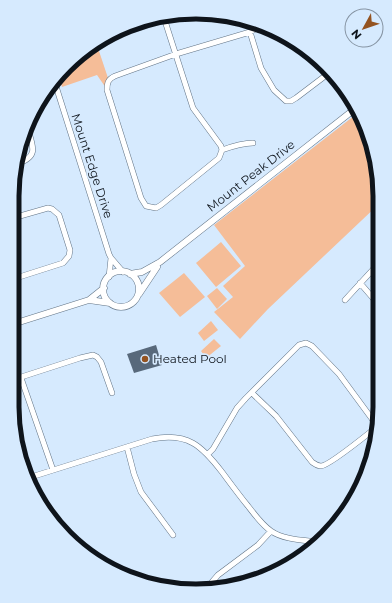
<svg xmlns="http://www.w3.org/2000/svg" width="392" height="603" font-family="Montserrat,sans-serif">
<rect width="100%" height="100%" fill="#d6eafe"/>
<path fill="#f5bd98" d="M97,45L109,81L106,88L97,75L62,87L58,74Z
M359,112L361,115L380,184V203L268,309L240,339L214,312L233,297L223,286L245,266L214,225Z
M221,242L241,266L216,287L196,263Z
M184,273L205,297L180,317L159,293Z
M217,288L227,299L217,309L207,296Z
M211,321L218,330L204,341L198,333Z
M214,339L221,346L206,358L201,351Z"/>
<path fill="#58697b" d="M156,345L162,365L134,373L127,354Z"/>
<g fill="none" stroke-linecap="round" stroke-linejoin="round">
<defs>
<path id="minor" d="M164,18L193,108L221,146L222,150
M250,32L261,68L274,90L286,101H291L296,98L329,73
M54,80L109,254L111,258L109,277
M222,150L219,158L161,205L156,208L146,206L141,198L107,90C107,83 108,79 115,76L176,54L250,32L262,25
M222,150C233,146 242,143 253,143
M16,164C40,157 33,146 27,127
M111,258L123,272
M13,279L63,263L69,256L70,250L59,215L52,209L48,208L13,218
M360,283L379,305
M345,300L379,263
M21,378L53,470
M12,380L80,358L93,355L97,357L101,362L112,393
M252,393L276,416L312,462C315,464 317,466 321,466C329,466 369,433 378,426
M127,447L134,474L141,492L173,535
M208,454L213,449L237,408L246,398L299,345L306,343L312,346L339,374L378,427
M28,478L152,439C188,432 202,446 222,472C231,484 239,495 248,506C255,515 262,525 271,531C284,540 304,540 319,542
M213,588L212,582L218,575L258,545L271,531"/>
<path id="tertiary" d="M103 289a18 18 0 1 1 36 0a18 18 0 1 1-36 0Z
M130,274L142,272L160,262L356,108
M139,294L157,267
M89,300L110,303
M13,324L89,300L104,288"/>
</defs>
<use href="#minor" stroke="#627486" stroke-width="6"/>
<use href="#tertiary" stroke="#627486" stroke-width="7"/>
<use href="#minor" stroke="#fff" stroke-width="5"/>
<use href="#tertiary" stroke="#fff" stroke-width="6"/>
</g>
<circle fill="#945320" stroke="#d6eafe" stroke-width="1.5" cx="145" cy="359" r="4"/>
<g text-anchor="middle" stroke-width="3.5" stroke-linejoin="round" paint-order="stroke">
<g font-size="12" fill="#0e141b" stroke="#d6eafe">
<text transform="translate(92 166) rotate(72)" y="4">Mount Edge Drive</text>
<text transform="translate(251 176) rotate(-38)" y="4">Mount Peak Drive</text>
</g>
<g font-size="12" fill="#0e141b" stroke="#d6eafe" text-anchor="start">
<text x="153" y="363">Heated Pool</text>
</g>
</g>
<path d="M0 0H392V603H0ZM196 19H196A177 177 0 0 1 373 196V407A177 177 0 0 1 196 584H196A177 177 0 0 1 19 407V196A177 177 0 0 1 196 19Z" fill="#d6eafe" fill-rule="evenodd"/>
<path fill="none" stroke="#0e141b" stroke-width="5" d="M196 19H196A177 177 0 0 1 373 196V407A177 177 0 0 1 196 584H196A177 177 0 0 1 19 407V196A177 177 0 0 1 196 19Z"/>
<g transform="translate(364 28) rotate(230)"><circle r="19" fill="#d6eafe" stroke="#8694a3"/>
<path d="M0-3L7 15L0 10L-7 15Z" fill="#945320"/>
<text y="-6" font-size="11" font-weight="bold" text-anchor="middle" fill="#0e141b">N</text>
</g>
</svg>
